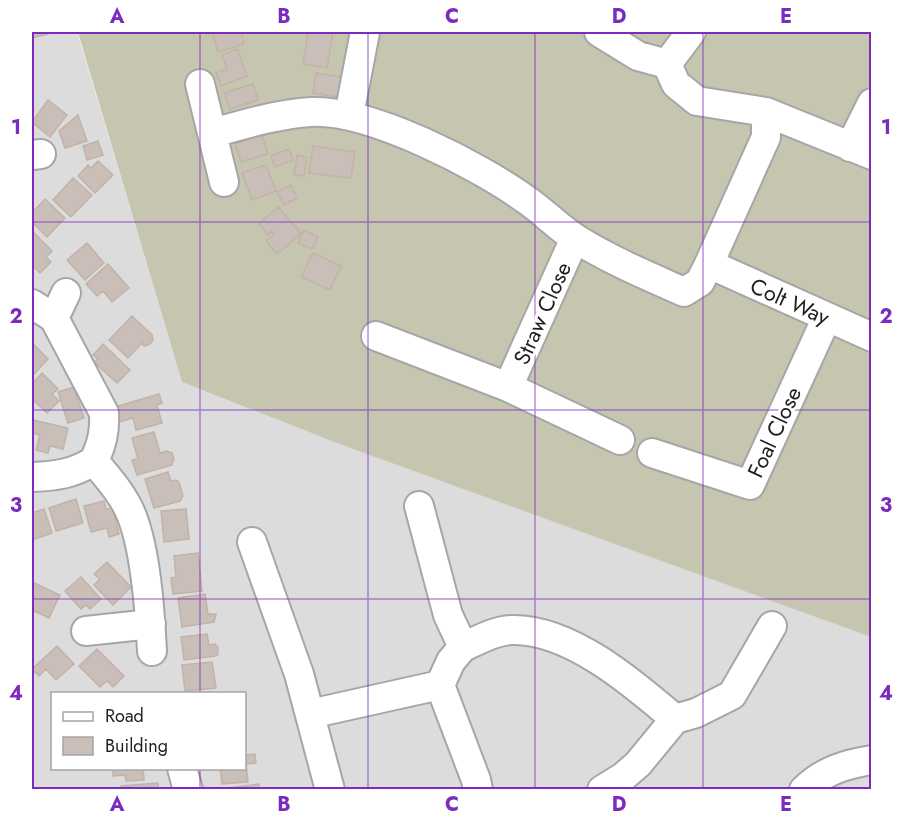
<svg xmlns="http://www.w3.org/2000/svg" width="903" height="821" font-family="Jost,sans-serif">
<rect width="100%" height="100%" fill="#f0ece5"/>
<path fill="#dddcdc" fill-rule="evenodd" d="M32,32H77L182,382L342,445L871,637V789H32ZM52,694H244V768H52Z"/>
<path fill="#c6c5b0" d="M78,32H871V637L342,445L182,382Z"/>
<path fill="#c9beb8" stroke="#c3b2a6" stroke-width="1.5" d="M32,32H55L32,38Z
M212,32H241L244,44L218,52Z
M308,32H333L327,68L303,64Z
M237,49L247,76L221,86L216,73L227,69L222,55Z
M316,73L342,77L339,97L313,93Z
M253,84L258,100L230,109L224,93Z
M48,100L67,115L50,137L32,122Z
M78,115L87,141L65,148L59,131Z
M262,135L268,154L241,162L235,144Z
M98,141L103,155L87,160L83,146Z
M313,146L355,152L351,178L309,173Z
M289,149L293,160L275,167L271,156Z
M297,155L307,157L304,176L294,175Z
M98,161L113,175L95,193L78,176L88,165L91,168Z
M266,165L276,191L252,200L242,173Z
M73,178L92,195L71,217L53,200Z
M291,185L297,198L284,205L277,192Z
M45,199L65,218L47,237L32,222V213Z
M278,207L301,234L277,254L266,241L274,234L272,231L268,235L259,224Z
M304,230L318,237L312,249L298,243Z
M32,231L52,251L46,257L51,262L40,273L32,265Z
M87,243L104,263L85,280L67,260Z
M313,253L341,266L330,290L301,277Z
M108,264L129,288L112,302L103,291L97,296L86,284Z
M132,316L152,335L153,340L150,344L144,346L142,343L128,358L109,340Z
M32,343L48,359L32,376Z
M103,344L130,370L117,383L94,362L98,359L93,355Z
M42,373L58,389L52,394L59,401L47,413L32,399V384Z
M74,387L84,418L68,423L58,392Z
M159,394L162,403L157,405L162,423L136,430L133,418L119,422L115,407Z
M33,420L68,428L63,449L50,446L48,453L36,450L40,435L32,433Z
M154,432L160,453L167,451L172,453L174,459L172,465L137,475L132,460L138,459L132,438Z
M168,472L171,481L176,480L179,482L183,496L180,501L154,508L145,479Z
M76,499L83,523L56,531L49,508Z
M104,501L106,509L113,508L119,534L109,537L107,528L91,532L84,506Z
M44,509L52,533L32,540V513Z
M186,509L189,539L164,542L161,511Z
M198,553L202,591L173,594L171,578L176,577L174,556Z
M107,562L131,587L113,605L94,585L100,579L94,574Z
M81,577L101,599L90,609L86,605L81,609L65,591Z
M32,582L60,595L49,618L32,610Z
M205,594L208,614H216L214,622L182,627L178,598Z
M207,634L209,645L215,644L218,647V654L216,656L184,660L181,637Z
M57,646L74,664L56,680L46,669L39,676L32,669Z
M97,649L124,676L113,687L107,681L100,687L79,666Z
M212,662L216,688L185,691L182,665Z
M255,754L256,763L246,764L248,782L222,784L220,768H244V755Z
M113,768H143L144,780L126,781L125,775L113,776Z
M158,783V790H121V786Z
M259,784V790H228V788Z"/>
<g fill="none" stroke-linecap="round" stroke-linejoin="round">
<defs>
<path id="minor" d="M599,32L638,56L667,64
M691,32L667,64L676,84L697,101L766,112L872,155
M200,84L224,182
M349,115L365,32
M213,133C245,124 278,114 311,112C370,109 480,166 528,201C545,213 560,229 578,240C612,261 648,276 684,292L700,282L709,264L766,137V112
M850,147L872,103
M32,155L41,154
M575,238L508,387L620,440
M709,264L872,337
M32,304L54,318L104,413C105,431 102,444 94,461C107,477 123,494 131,514C146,550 150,612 152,651
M54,318L66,293
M376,336L508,387
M652,453L750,485L827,317
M32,477C57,476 72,474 94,461
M419,506L448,615L463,647L451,661L440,685L476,780L478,790
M252,542L299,674L330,790
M86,631L151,624
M463,647C479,640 494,631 511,630C569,628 633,683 675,719
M310,714L440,685
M182,768L188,790
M602,790L623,777L638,764L675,719L696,713L732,695L772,626
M804,790C823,771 846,764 872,760"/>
</defs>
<use href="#minor" stroke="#a6a6a6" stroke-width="32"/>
<use href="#minor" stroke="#fff" stroke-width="28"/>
</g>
<path fill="none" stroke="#7b2cbf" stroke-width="1.5" stroke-opacity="0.55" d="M200,32V694M368,32V790M535,32V790M703,32V790M32,222H872M32,410H872M32,599H872M200,768V790"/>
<g text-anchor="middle" stroke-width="6" stroke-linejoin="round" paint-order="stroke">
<g font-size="22" fill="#1f1f1f" stroke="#fff">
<text transform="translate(790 301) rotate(24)" y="8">Colt Way</text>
<text transform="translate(542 313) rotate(-66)" y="8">Straw Close</text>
<text transform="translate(774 432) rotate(-65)" y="8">Foal Close</text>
</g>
</g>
<rect width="903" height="821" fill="none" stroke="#ffffff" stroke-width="66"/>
<rect x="51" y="692" width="195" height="78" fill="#ffffff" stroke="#a5a5a5" stroke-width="1.5"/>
<rect x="63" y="712" width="30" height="9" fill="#ffffff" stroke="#a5a5a5" stroke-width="1.5"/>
<text x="105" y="722" font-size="18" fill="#1f1f1f">Road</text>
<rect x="63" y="737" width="30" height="18" fill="#c9beb8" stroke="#a5a5a5" stroke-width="1.5"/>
<text x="105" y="752" font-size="18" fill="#1f1f1f">Building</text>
<rect x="33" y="33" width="837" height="755" fill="none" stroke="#7b2cbf" stroke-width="2"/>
<g font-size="20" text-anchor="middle" font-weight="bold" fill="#7b2cbf">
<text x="117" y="23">A</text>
<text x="284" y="23">B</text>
<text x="452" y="23">C</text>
<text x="619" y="23">D</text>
<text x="786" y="23">E</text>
<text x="16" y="134">1</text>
<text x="886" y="134">1</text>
<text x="16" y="323">2</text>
<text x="886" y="323">2</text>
<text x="16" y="512">3</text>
<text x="886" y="512">3</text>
<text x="16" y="700">4</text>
<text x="886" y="700">4</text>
<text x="117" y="811">A</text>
<text x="284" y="811">B</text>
<text x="452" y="811">C</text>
<text x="619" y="811">D</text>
<text x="786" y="811">E</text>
</g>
</svg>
